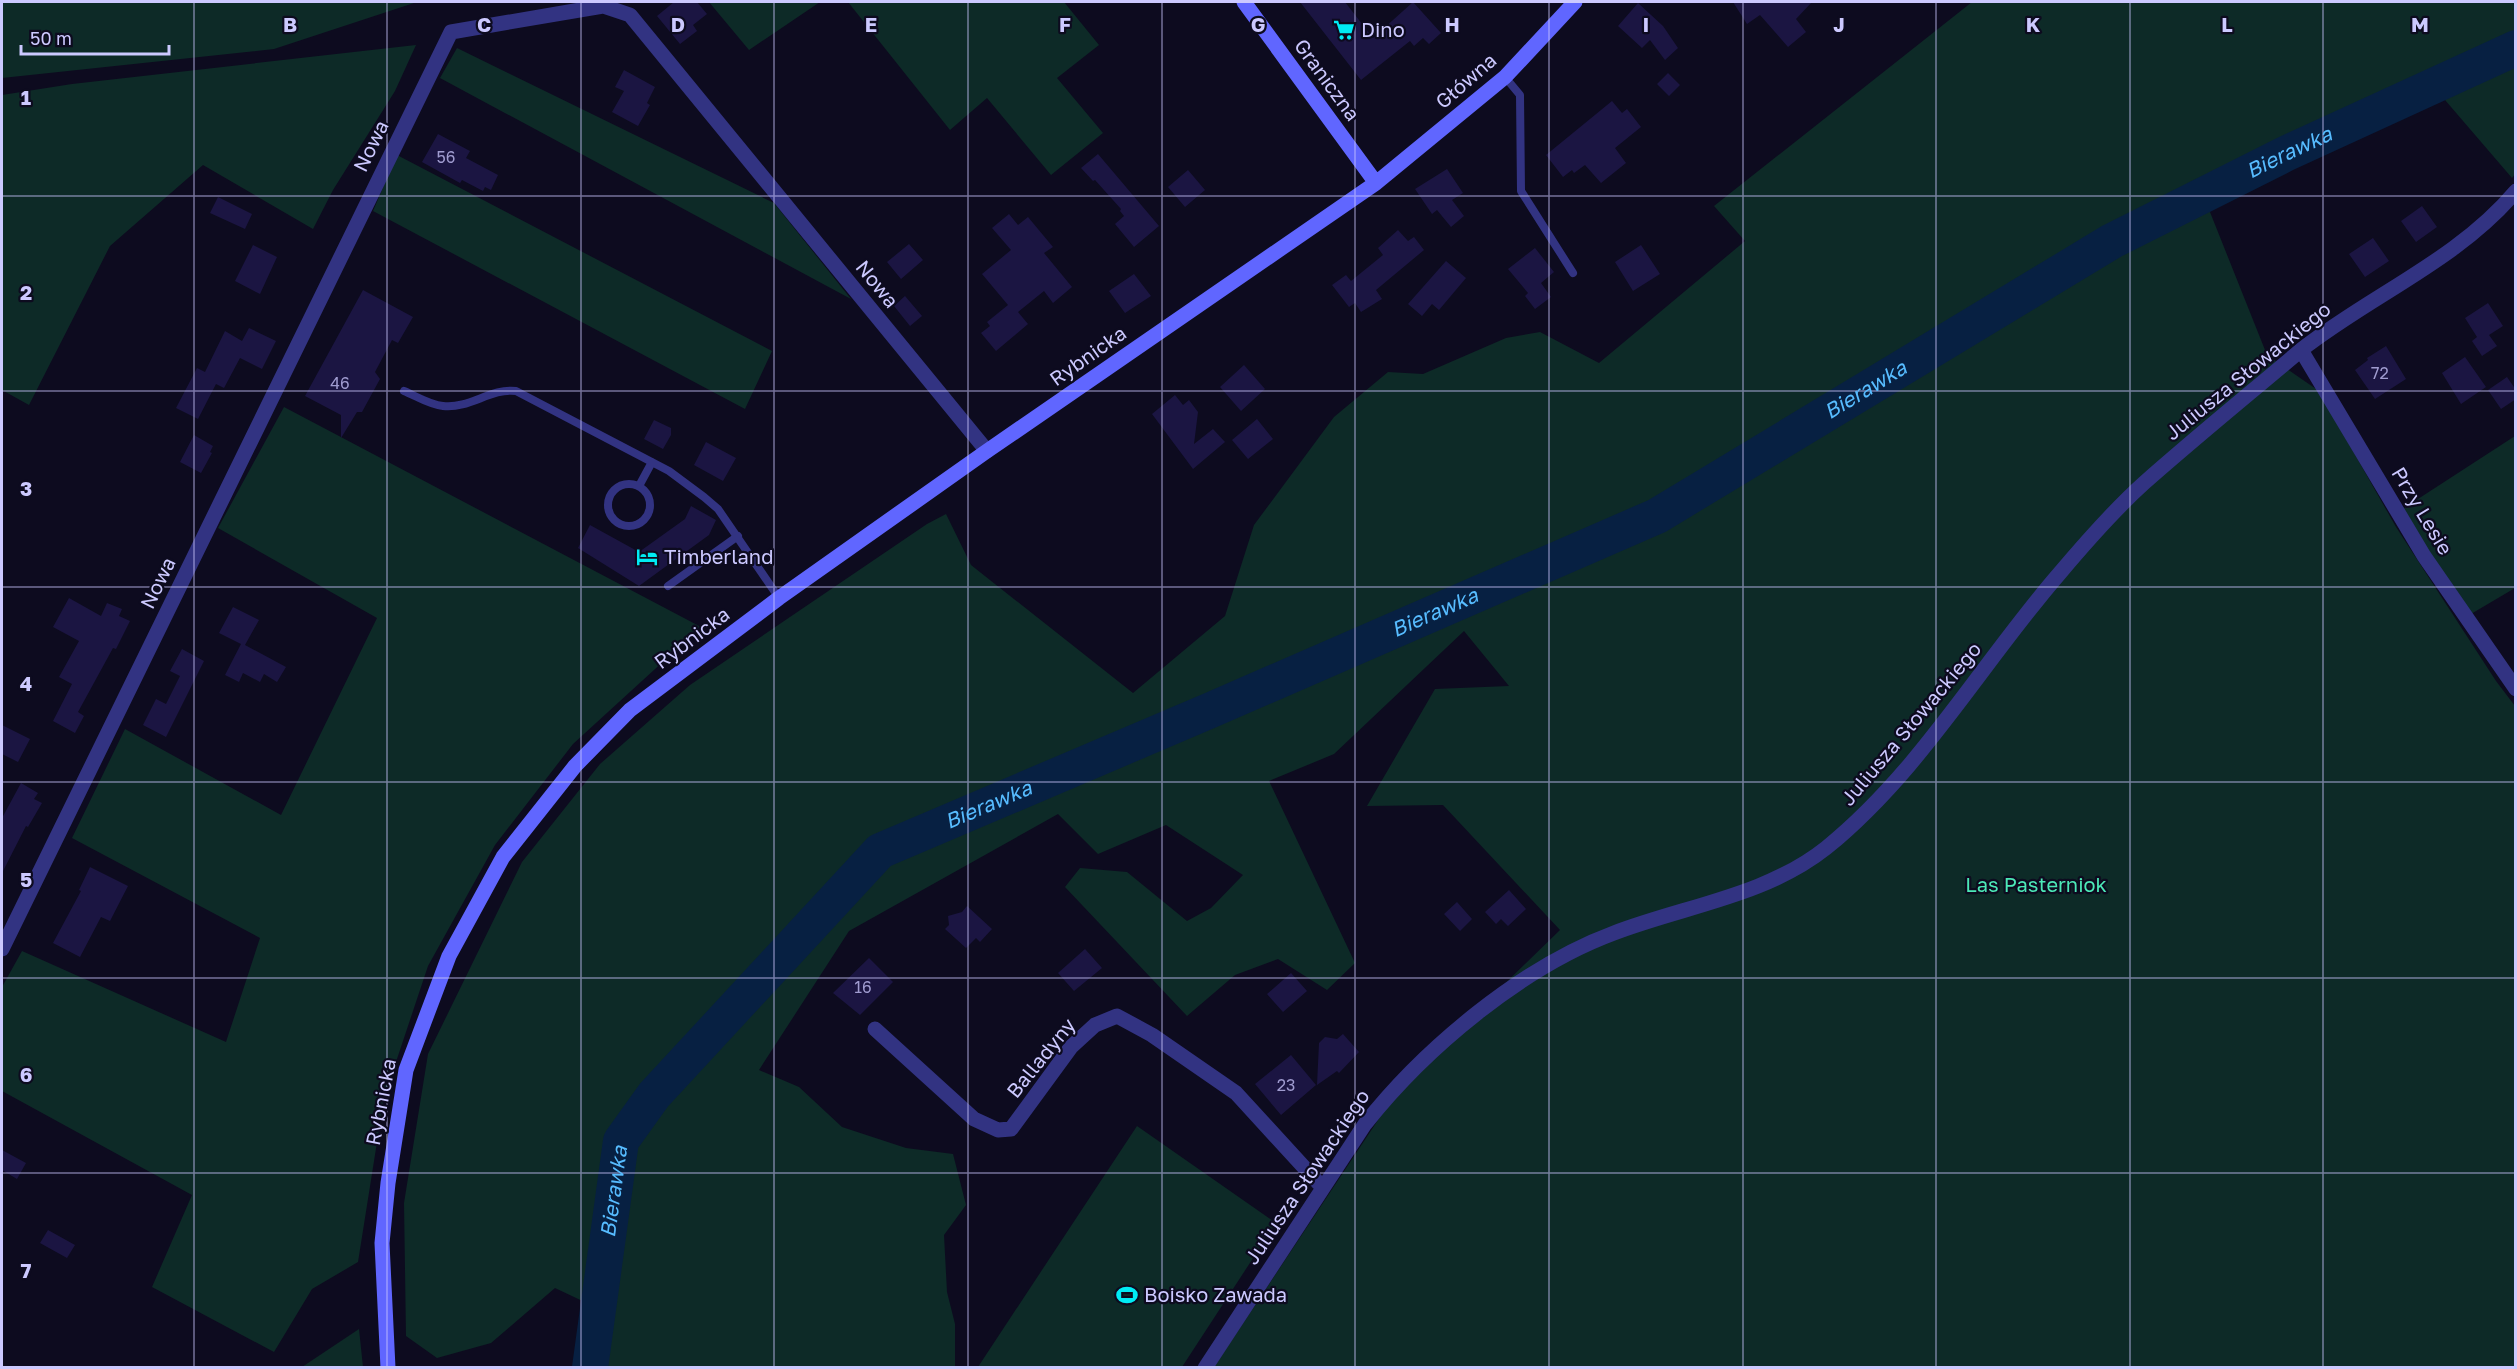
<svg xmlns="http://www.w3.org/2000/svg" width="2517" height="1369" font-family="'Golos Text',sans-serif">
<rect width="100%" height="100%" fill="#0d0b1f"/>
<path fill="#0d2a27" d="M2,2H417L274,49L2,78Z
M709,2H820L749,50Z
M848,2H1064L1099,45L1057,78L1103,133L1051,175L987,98L950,130Z
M1972,2H2515V39L2039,277L1900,354L1953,343L2206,202L2267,355L2319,391L2396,527L2496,681L2515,706V1367H1214L1392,1099L1453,1034L1560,930L1443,805L1367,806L1435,689L1509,686L1464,631L1334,754L1269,781L1355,963L1327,990L1278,959L1235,975L1187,1016L1065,887L1080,868L1127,872L1187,921L1211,908L1243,875L1166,825L1098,854L1058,814L849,931L759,1070L799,1087L842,1127L906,1148L953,1154L966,1205L944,1235L947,1292L955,1324V1367H603L610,1314L555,1288L491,1343L437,1358L406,1336L404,1203L428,1054L522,862L600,764L690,685L927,524L946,514L971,565L1133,693L1225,616L1254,525L1334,417L1388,372L1423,374L1506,338L1540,332L1599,363L1745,241L1714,206Z
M416,45L395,91L333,190L313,229L203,165L110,246L29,405L2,390V95L72,84Z
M457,48L774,203L851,299L440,78Z
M2515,55L2516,173L2512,178L2439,93Z
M397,155L772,351L745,409L373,211Z
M284,407L701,627L573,744L495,845L428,966L384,1098L358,1262L312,1289L274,1352L152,1287L192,1195L2,1091V987L22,951L226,1042L260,938L72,838L125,729L281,815L377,618L218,528Z
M2515,436V588L2471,614L2401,510Z
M1137,1126L1276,1223L1182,1367H978Z
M359,1329L363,1367H301H302Z"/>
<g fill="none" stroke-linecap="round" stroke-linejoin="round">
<path stroke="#072042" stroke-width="36" id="s1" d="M590,1368L621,1141L654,1095L880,851L1211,710L1657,516L2112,241L2285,154L2516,48"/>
</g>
<path fill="#1b1542" d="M674,2H697L707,14L693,25L697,31L680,44L657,16Z
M1300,2H1345L1373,38L1413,2L1441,33L1429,44L1423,38L1414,46L1410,41L1361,80Z
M1733,2H1812L1796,19L1806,32L1788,47L1760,15L1747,24Z
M1638,3L1663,26L1678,48L1665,60L1650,40L1642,48L1618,26Z
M624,70L655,87L647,103L650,105L638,126L612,112L624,91L615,87Z
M1668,73L1680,85L1669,96L1657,84Z
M1612,101L1622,113L1627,109L1641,127L1615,148L1626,163L1601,183L1585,165L1574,173L1572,170L1563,177L1546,155Z
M438,134L470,151L466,158L498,175L491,190L485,187L483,191L462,180L460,183L422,162Z
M1098,154L1159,226L1134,247L1115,224L1124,216L1120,211L1121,209L1095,180L1093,181L1081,168Z
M1447,169L1463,193L1452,200L1464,216L1451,227L1437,210L1432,214L1415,189Z
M1188,170L1205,190L1185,207L1168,187Z
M218,197L252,214L245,229L210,213Z
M2422,206L2437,227L2416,242L2401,221Z
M1009,214L1018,225L1028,217L1053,247L1044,253L1072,287L1053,303L1044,291L1018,312L1028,324L996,351L981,333L990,326L987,322L1008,305L982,274L1011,250L992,228Z
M1398,230L1408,241L1414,237L1424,250L1376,290L1382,299L1361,312L1355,303L1349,307L1332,285L1346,275L1351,281L1383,255L1378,248Z
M2373,238L2389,261L2365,277L2349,254Z
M909,244L923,260L901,279L887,262Z
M253,245L277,257L260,294L235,281Z
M1641,245L1660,274L1633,291L1615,262Z
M1535,248L1554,272L1541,283L1551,297L1535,309L1525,296L1528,293L1508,269Z
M1446,261L1466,278L1439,310L1432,304L1422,316L1408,304Z
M1134,274L1151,296L1125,313L1109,291Z
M363,290L413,317L398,343L392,340L375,372L380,379L362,412H357L341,438V415L305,396Z
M905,296L922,316L910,326L894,306Z
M2488,303L2503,326L2489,335L2497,346L2482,356L2472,341L2477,337L2465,318Z
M249,328L276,341L262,369L240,358L224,388L216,384L198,419L176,408L197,368L205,372L225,331L242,341Z
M2386,346L2406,379L2375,399L2355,370L2368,360L2367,358Z
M2465,357L2486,387L2461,404L2442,373Z
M1244,365L1265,389L1241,411L1220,387Z
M2507,377L2516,390V399L2501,409L2488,390Z
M1175,395L1183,405L1189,400L1198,412L1194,444L1213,429L1225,442L1193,469L1152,414Z
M1257,419L1273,439L1248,459L1232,440Z
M654,420L671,428V435L663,449L644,439Z
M194,435L213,446L210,452L212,453L201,473L180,462Z
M706,442L736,458L723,481L694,465Z
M691,506L716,520L709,535L639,586L578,548L590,525L639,552L685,519Z
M69,598L101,616L107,603L122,609L119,616L130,621L116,649L113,648L78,712L84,716L75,733L53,721L72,684L59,677L79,641L53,627Z
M233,607L259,620L245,645L286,667L277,682L264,674L260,682L243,673L239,682L225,675L241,644L219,633Z
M182,649L204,661L166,737L143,725L156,699L166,704L180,676L170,671Z
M2,725L30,739L18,762L2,754Z
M21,783L38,793L34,799L42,803L28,827L26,826L2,873V818Z
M90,867L128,886L110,921L101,917L80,957L53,943L81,891L79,890Z
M1509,890L1526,909L1508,926L1501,919L1496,924L1485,912Z
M1457,902L1472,919L1460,931L1444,914Z
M967,906L992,929L980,942L976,938L966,948L945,929L949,925L948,916L962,912Z
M1085,949L1102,968L1074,991L1058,973Z
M869,958L893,982L860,1015L833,993Z
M1291,973L1307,991L1283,1012L1267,994Z
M1343,1034L1359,1052L1339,1073L1337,1071L1317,1085L1319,1043L1325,1037L1337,1039Z
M1291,1055L1316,1085L1281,1115L1255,1084Z
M2,1150L26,1163L17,1179L2,1170Z
M48,1230L75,1245L67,1258L40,1243Z"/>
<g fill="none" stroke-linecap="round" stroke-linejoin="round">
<path stroke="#323382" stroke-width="8" d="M1505,77L1520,95L1521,191L1573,273
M404,391C416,396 430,405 443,406C470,409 490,388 516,391L669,471L704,497L718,509L779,598
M608 505a21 21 0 1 1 42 0a21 21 0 1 1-42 0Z
M639,486L652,462
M668,586L738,536"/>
<path stroke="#323382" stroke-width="15" d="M2301,350L2424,556L2516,689
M2,949L451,32L603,6L630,15L987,451
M875,1029L974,1119L998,1130L1011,1129L1071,1047L1095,1025L1117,1016L1152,1035L1236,1093L1323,1188
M1205,1368L1365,1124C1425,1048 1522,967 1614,933C1684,906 1766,896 1826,848C1920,772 1981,664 2059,574C2086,542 2114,510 2144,483C2196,437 2249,394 2301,350C2371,295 2458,260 2516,191"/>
<path stroke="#6066ff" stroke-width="15" d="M1244,2L1376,183
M388,1368L382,1243L388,1183L406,1070L449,956L503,857L575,766L630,710L779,598L987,451L1376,183L1505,77L1575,2"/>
</g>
<path fill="none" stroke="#ccc9ff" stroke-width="1.5" stroke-opacity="0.55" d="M194,2V1368M387,2V1368M581,2V1368M774,2V1368M968,2V1368M1162,2V1368M1355,2V1368M1549,2V1368M1743,2V1368M1936,2V1368M2130,2V1368M2323,2V1368M2,196H2516M2,391H2516M2,587H2516M2,782H2516M2,978H2516M2,1173H2516"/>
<defs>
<symbol id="supermarket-bare" viewBox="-9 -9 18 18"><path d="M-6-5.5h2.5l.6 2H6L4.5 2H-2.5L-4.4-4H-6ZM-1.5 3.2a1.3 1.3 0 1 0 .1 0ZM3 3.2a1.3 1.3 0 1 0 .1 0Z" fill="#00ebf4" stroke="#0d0b1f" stroke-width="2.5" paint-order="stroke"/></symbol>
<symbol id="hotel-bare" viewBox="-9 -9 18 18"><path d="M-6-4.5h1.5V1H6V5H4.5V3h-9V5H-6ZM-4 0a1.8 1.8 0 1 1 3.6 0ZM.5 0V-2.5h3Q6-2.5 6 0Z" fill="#00ebf4" stroke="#0d0b1f" stroke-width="2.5" paint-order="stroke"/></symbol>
<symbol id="stadium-bare" viewBox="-9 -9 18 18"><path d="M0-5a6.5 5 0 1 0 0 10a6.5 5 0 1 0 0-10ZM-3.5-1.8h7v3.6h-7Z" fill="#00ebf4" stroke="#0d0b1f" stroke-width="2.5" paint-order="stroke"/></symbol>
</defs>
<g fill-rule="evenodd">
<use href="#supermarket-bare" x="1329" y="15" width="30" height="30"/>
<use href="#hotel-bare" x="632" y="542" width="30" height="30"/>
<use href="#stadium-bare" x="1112" y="1280" width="30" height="30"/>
</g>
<g text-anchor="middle" stroke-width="4.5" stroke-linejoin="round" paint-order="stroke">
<g font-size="16" fill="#a09cd0">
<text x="446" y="163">56</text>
<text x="2380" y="379">72</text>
<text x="340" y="389">46</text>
<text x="863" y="993">16</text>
<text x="1286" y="1091">23</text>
</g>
<g font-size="20" fill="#ccc9ff" stroke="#0d0b1f" text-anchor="start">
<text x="1361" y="37">Dino</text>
<text x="664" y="564">Timberland</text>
<text x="1144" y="1302">Boisko Zawada</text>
</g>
<g font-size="20" fill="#ccc9ff" stroke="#0d0b1f">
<text transform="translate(1327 80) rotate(54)" y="7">Graniczna</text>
<text transform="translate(1466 81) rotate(-41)" y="7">Główna</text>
<text transform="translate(371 146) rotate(-64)" y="7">Nowa</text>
<text transform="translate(877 284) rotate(51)" y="7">Nowa</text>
<text transform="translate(1088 356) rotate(-35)" y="7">Rybnicka</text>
<text transform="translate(2248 371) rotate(-39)" y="7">Juliusza Słowackiego</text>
<text transform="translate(2422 511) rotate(59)" y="7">Przy Lesie</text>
<text transform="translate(158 583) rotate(-64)" y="7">Nowa</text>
<text transform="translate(692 638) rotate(-37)" y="7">Rybnicka</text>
<text transform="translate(1911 724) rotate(-50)" y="7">Juliusza Słowackiego</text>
<text transform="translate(1041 1058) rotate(-51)" y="7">Balladyny</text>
<text transform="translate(381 1102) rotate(-79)" y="7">Rybnicka</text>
<text transform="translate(1307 1177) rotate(-56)" y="7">Juliusza Słowackiego</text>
</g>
<g font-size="20" fill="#4ce8b7" stroke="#0d0b1f">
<text x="2036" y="892">Las Pasterniok</text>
</g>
<g font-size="21" font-style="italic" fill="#57bcff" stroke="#0d0b1f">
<text dy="7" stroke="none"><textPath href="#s1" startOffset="2194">Bierawka</textPath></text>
<text dy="7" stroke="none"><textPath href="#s1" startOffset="1708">Bierawka</textPath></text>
<text dy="7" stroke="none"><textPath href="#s1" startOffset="1222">Bierawka</textPath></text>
<text dy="7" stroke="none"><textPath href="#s1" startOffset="736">Bierawka</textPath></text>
<text dy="7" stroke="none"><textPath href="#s1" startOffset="178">Bierawka</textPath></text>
</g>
</g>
<g font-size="20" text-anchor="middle" font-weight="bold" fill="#ccc9ff" stroke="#0d0b1f" stroke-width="4.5" stroke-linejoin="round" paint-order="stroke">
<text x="290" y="32">B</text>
<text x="484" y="32">C</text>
<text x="678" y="32">D</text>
<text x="871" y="32">E</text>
<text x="1065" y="32">F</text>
<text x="1258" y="32">G</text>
<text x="1452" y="32">H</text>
<text x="1646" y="32">I</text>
<text x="1839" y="32">J</text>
<text x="2033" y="32">K</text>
<text x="2227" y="32">L</text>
<text x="2420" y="32">M</text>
<text x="26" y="105">1</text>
<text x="26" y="300">2</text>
<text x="26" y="496">3</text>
<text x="26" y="691">4</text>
<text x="26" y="887">5</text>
<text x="26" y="1082">6</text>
<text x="26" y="1278">7</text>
</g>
<rect width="2517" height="1369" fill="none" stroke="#ccc9ff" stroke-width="6"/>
<path d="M21 45v9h148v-9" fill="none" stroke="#ccc9ff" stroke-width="3"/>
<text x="30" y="45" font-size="18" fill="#ccc9ff" stroke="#0d0b1f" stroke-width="4.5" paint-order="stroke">50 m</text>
</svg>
